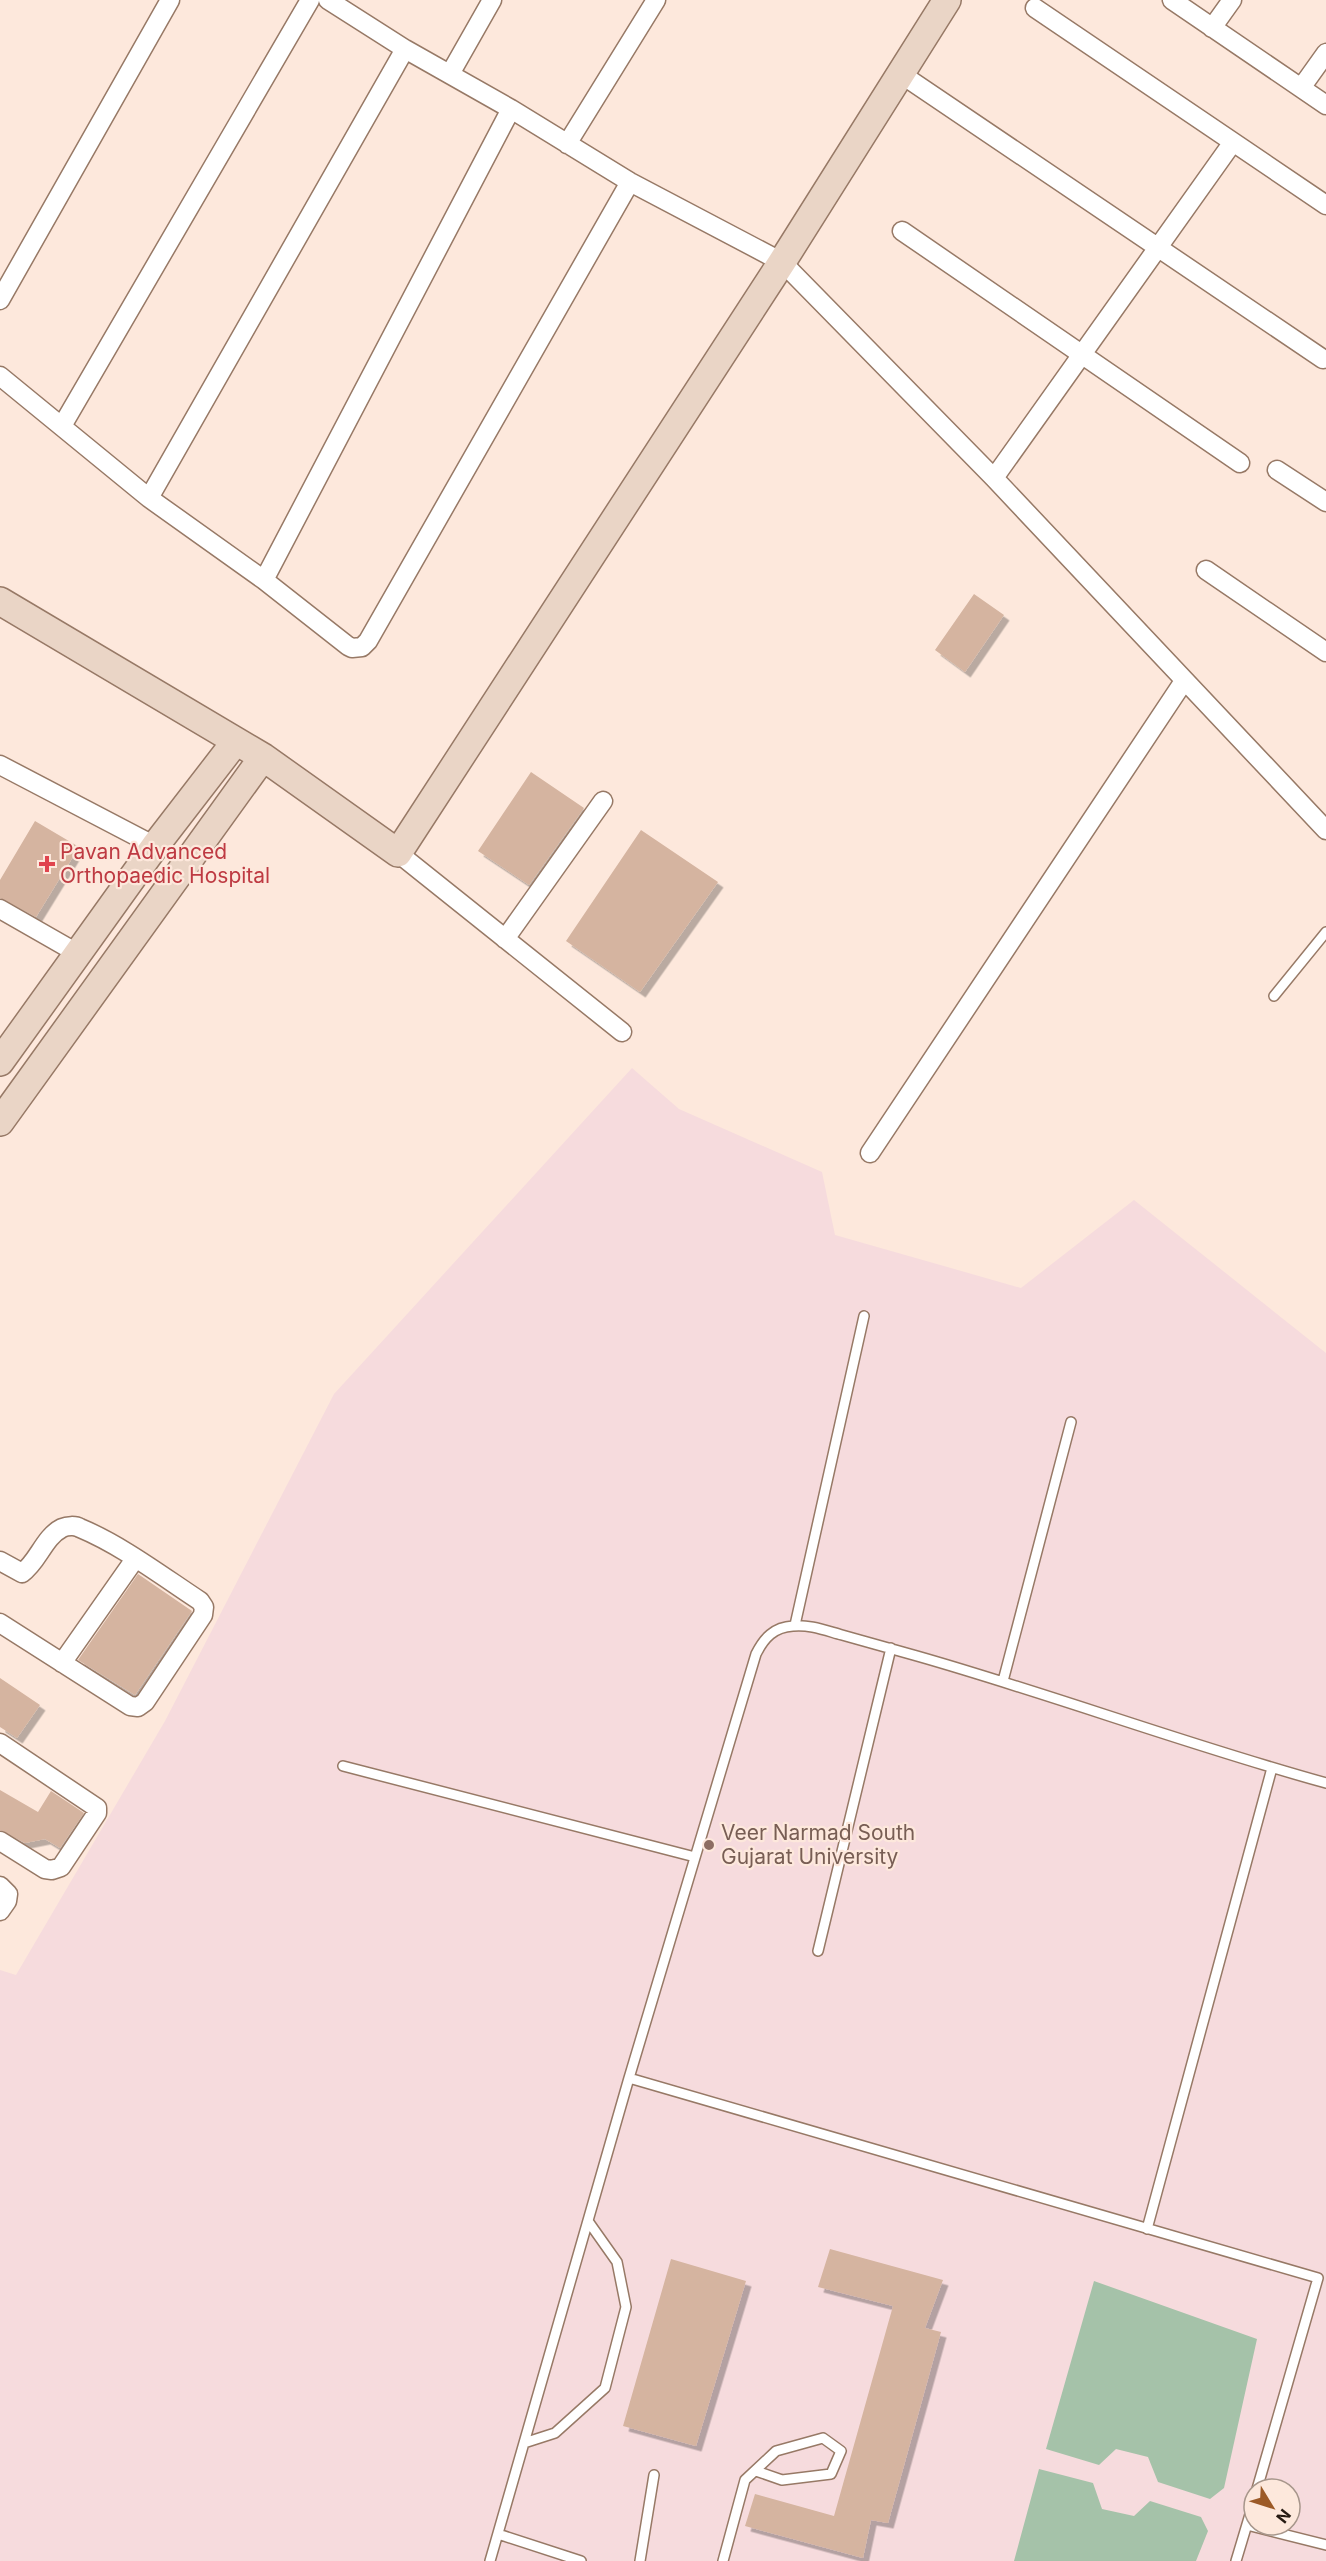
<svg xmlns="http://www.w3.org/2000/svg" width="1326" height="2561" font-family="Inter,sans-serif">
<defs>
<filter id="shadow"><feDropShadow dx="5.5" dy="5.5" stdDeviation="0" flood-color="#0004"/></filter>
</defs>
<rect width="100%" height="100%" fill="#fde8dc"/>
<path fill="#f6dbdd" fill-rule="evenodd" d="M632,1068L679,1109L822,1172L835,1235L1021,1288L1134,1200L1326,1353V2561H0V1970L16,1975L165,1721L334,1394ZM1254,2489H1290V2525H1254Z"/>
<path fill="#a5c2a9" d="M1094,2281L1257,2339L1224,2488L1210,2499L1158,2482L1148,2457L1116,2449L1099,2465L1046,2449Z
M1039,2469L1093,2483L1102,2509L1134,2516L1150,2501L1201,2517L1208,2531L1196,2561H1014Z"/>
<path fill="#d5b4a0" filter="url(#shadow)" d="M974,594L1004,615L965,672L935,650Z
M531,772L584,808L529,885L478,851Z
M35,821L79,847L36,917L0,898V880Z
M641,830L718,882L640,992L566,941Z
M138,1574L192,1611L135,1695L78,1660Z
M0,1678L40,1705L17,1738L0,1727Z
M0,1790L38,1812L51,1791L84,1813L60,1848L45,1839L25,1843L0,1830Z
M830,2249L943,2280L925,2328L941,2332L888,2523L871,2520L863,2558L745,2526L755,2494L834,2516L893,2306L818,2287Z
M671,2259L746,2281L696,2446L623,2426Z"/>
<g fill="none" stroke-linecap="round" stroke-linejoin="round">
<defs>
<path id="lane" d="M1274,996L1326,932
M795,1625L864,1316
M1003,1681L1071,1422
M343,1766L695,1857
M818,1951L891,1648
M629,2078L756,1654C764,1638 774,1627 793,1626C809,1624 827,1631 842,1635C867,1642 892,1649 917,1656C1054,1695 1188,1745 1326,1783
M1147,2229L1272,1768
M524,2443L555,2433L605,2388L626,2307L617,2262L588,2221
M1247,2525L1326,2545
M498,2534L581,2561
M490,2561L629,2078L1318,2278L1257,2489
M640,2561L654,2475
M723,2561L745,2480L776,2451L823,2438L841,2451L831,2474L782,2480L756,2471
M1236,2561L1254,2501"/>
<path id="street" d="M328,0L405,49L511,109L630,182L782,262L994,478L1326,830
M1172,0L1326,105
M1035,8L1326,205
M1212,28L1232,0
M450,74L492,0
M901,74L1323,359
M1301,88L1326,53
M567,144L656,0
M902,231L1240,463
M0,300L170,0
M0,376L149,498L264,580L511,109
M62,426L310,0
M1277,470L1326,502
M994,478L1233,142
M149,498L405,49
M1206,570L1326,652
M264,580L348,646L352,648L362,647L368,641L630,182
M0,765L155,846
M398,853L622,1032
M0,909L77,953
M505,939L603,801
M870,1153L1184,681
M0,1561L22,1573C38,1562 44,1537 62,1528C67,1526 75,1525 80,1528C121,1545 162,1576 200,1601L204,1607L203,1615L145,1702L138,1707L130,1706L0,1623
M62,1663L135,1559
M0,1743L97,1808V1813L61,1867L52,1870L45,1869L0,1841
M0,1886L8,1894L7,1901L0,1911"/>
<path id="secondary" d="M0,601L263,757L398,853L782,262L947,0
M0,1062L155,846L236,741
M0,1122L263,757"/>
</defs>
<use href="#lane" stroke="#977966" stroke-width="12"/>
<use href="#street" stroke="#977966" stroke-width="21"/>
<use href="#secondary" stroke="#977966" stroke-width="30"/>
<use href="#lane" stroke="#fff" stroke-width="9"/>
<use href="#street" stroke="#fff" stroke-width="18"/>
<use href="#secondary" stroke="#ead5c6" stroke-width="27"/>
</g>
<path fill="#e0444e" stroke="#fde8dc" stroke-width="2" d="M44 855h6v6h6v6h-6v6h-6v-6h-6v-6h6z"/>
<circle fill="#8d6e63" stroke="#fde8dc" stroke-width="2" cx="709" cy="1845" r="6"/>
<g text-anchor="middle" stroke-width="4.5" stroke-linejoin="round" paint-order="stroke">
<g font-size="21" fill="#be3a42" stroke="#fde8dc" text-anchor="start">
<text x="60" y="859">Pavan Advanced<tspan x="60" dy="24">Orthopaedic Hospital</tspan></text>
</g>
<g font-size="21" fill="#785e54" stroke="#fde8dc" text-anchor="start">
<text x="721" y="1840">Veer Narmad South<tspan x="721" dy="24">Gujarat University</tspan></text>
</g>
</g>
<g transform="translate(1272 2507) rotate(128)"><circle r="28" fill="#fde8dc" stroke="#a7968b" stroke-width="1.5"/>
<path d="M0-4.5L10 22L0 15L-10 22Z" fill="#9c5a27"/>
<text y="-9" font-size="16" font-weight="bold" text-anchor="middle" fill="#261a12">N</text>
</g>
</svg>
